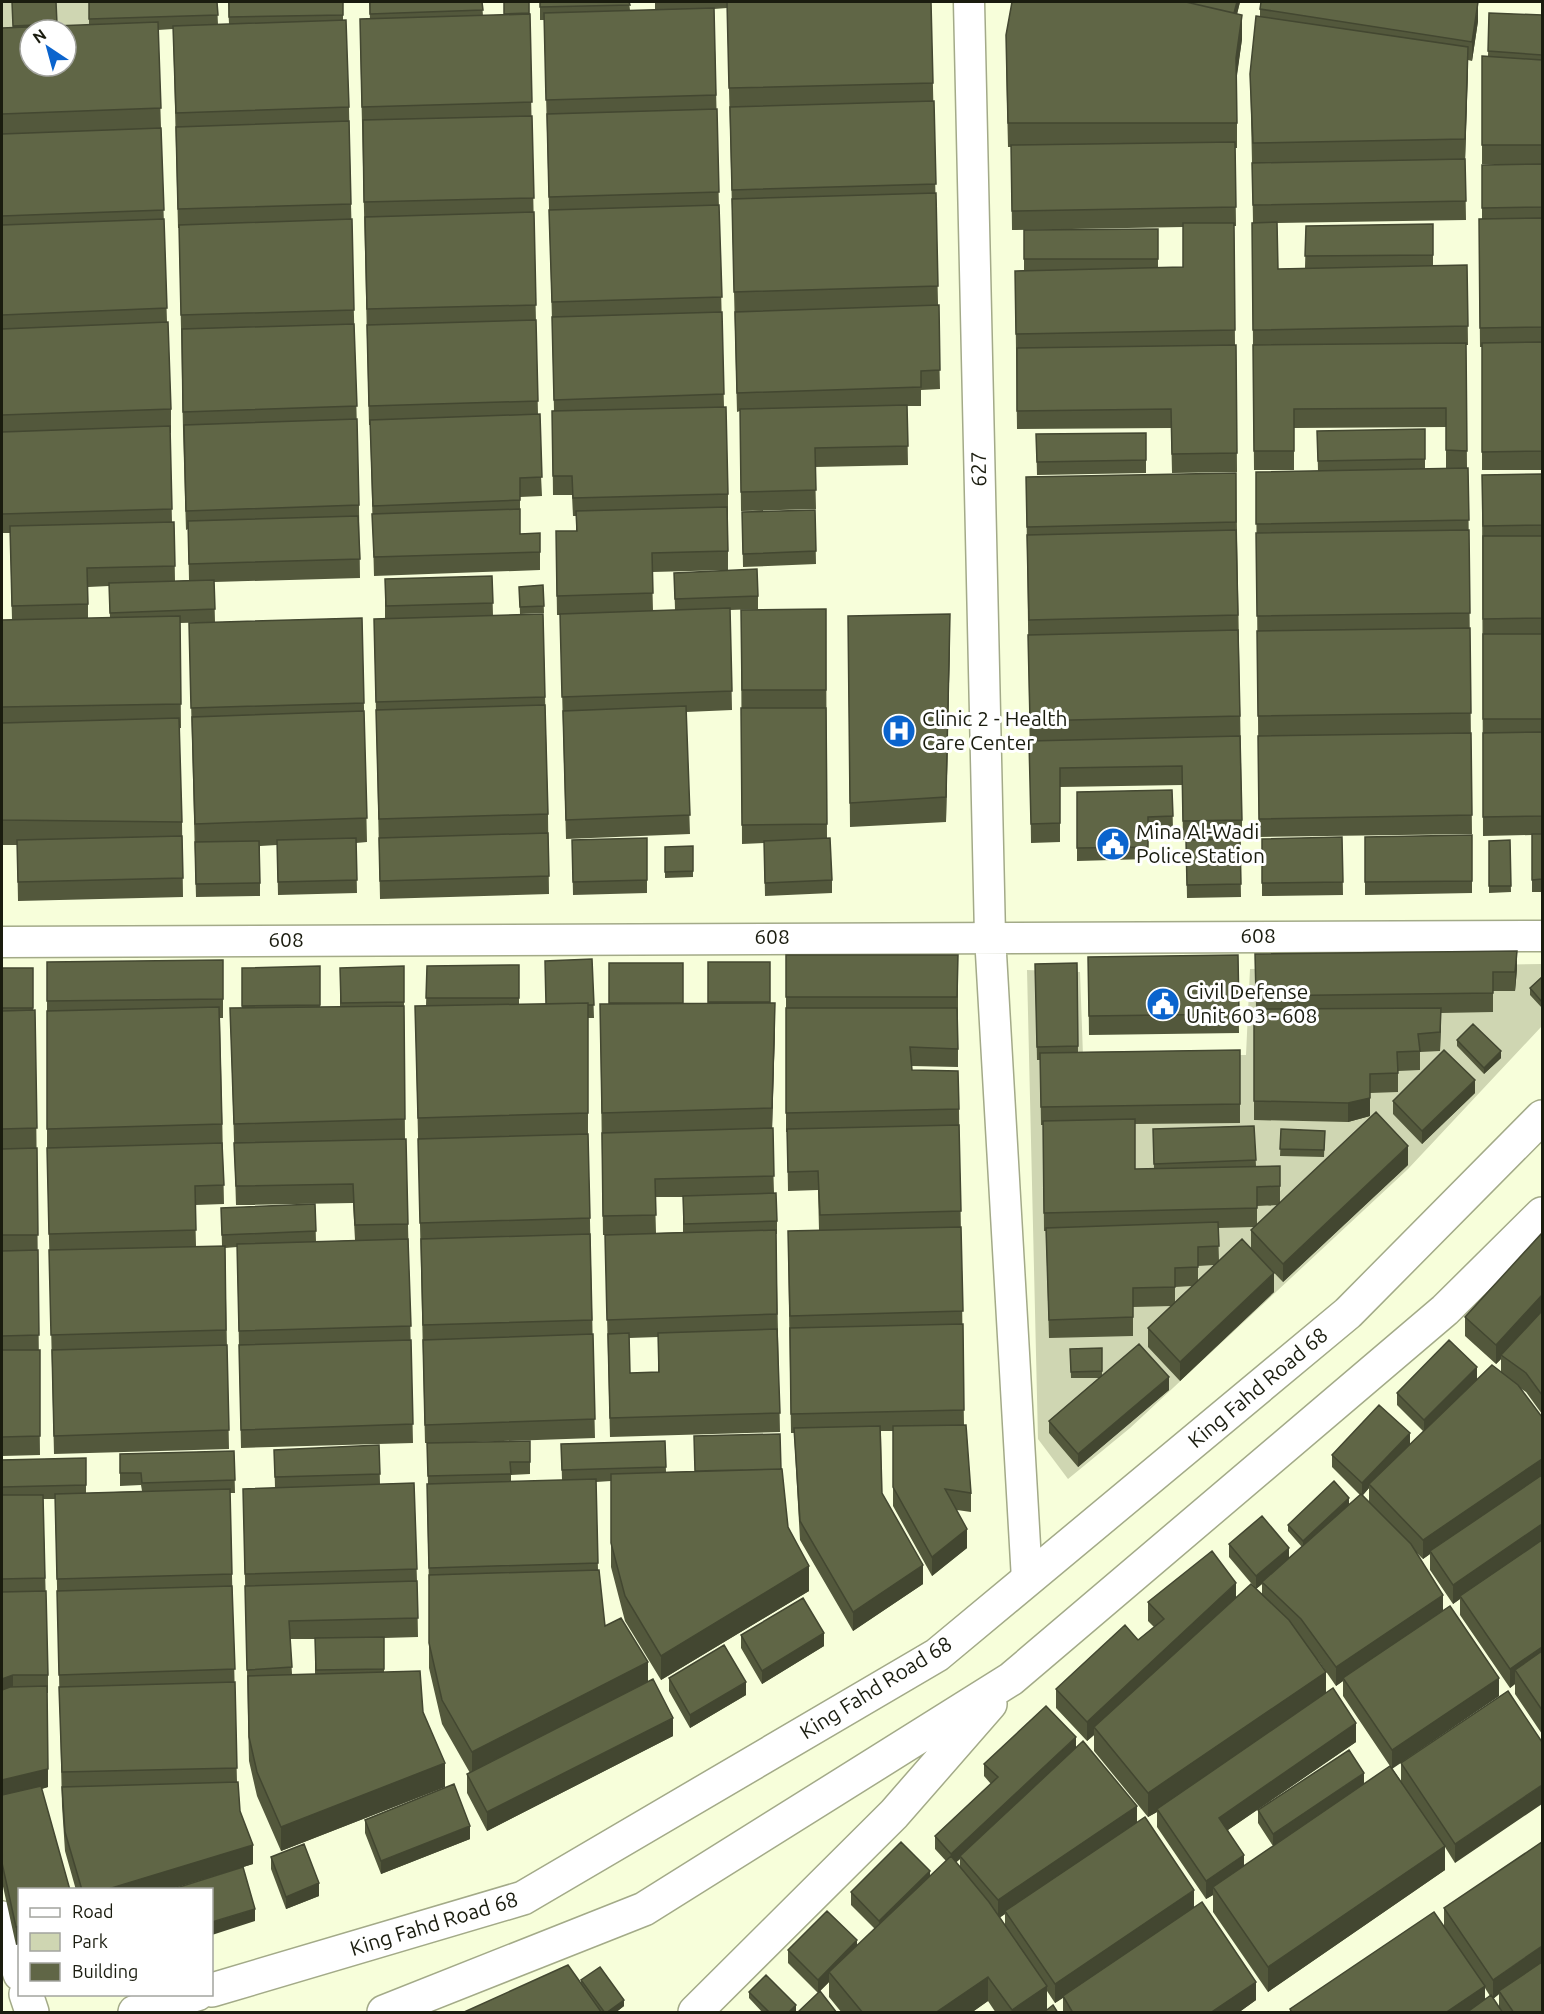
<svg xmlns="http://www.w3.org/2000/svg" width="1544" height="2014" font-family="Ubuntu,sans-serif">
<rect width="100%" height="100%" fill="#f7feda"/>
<path fill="#cfd6b2" d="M2,2H156V36L30,30L2,41Z
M1542,964V1026L1408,1169L1130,1428L1068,1479L1038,1439L1027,970L1080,972L1083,1056L1246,1055L1250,969Z"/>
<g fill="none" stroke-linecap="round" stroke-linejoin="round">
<defs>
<path id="minor" d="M969,2L990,936L1027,1580
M2,942L1542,936"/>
<path id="primary" d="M2,1918L20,1974
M212,1990L523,1898L937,1655L1348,1313L1542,1117
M26,1994L32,2012
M135,2012L197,1994
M384,2012L644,1909L1011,1679L1445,1310L1542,1214
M695,2012L894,1814L990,1704"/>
</defs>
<use href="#minor" stroke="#a3aa88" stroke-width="33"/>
<use href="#primary" stroke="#a3aa88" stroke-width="36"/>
<use href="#minor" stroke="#fff" stroke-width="30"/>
<use href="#primary" stroke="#fff" stroke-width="33"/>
</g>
<path fill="#53583c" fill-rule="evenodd" d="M12,2H56L57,26L89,25V2H217L218,25L229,24L228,2H343V21L349,107L351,204L359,505L360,578L214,582L215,622L180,623L181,728H179L182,822L183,897L18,901L17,845H2V620H12L10,533H2V28H13ZM173,29L178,228H179L183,430L186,530L188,529L189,580L175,581L174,522H172L170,433H171V409L167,322L158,30ZM109,586L110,618H88V587Z
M369,2H482L483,16L504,15V2H529L538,414L542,496L520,497V534L540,533V570L374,576L370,425H369L360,38V19H370Z
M540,2H629L630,10H655V2H931L940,389L921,390V406H907L908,465L815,467L816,509L741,511L740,411L737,412L727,8L714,9L724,407L728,494V570L652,572L653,611L675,610L674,573L758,596V609L730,610L732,710L686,712L690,834L566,839L560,615H557L556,550L576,531V516H573L572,495H553L552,411H554L552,321L544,20H540Z
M1012,2H1240L1237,14L1242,39L1236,80L1237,123V148H1235L1236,226H1234L1235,345H1236L1237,472L1172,473L1171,428L1017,429L1015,271L1024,270V230L1158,229V267H1183V227L1012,230L1011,147H1008L1006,60V35Z
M1260,9L1478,21L1472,61L1468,60L1465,159L1466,220L1277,223L1278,269L1305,268L1306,226L1433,224V266L1467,265L1468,345H1466L1467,468H1468L1472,834L1259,837L1256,472L1318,471L1317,431L1425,429V469H1446V427L1294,428V470H1254L1252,223H1253L1252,163L1250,74L1260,17Z
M1489,13L1542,15V164H1482V56H1488Z
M1542,164V470H1482V347H1480L1479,238L1482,219V165Z
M1146,433V473L1037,475L1036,434Z
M1236,473L1242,820V839H1240L1241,897L1187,898L1186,840H1183L1182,785L1060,787V842L1031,843L1026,477Z
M1542,474V892H1532V835L1483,836L1482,475Z
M815,510L816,564L743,567L742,512Z
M492,576L493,616L543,614L548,814L549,894L380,899L374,619H385V579Z
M543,585L544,613L520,614L519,587Z
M826,609L827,838L832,880V893L765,896L764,843L742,844L741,610Z
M848,616L950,638L946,822L850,827Z
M362,618L367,842L356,843L357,893L278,895L277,845L260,846V896L196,897L189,623Z
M1172,790L1173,829H1148V859L1077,861V792Z
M1472,835V893L1365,895V837Z
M1342,837L1343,895L1262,896V839Z
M647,838V893L573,895L572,840Z
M1510,840L1511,892L1489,893V841Z
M693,846V877L665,878V847Z
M1255,954L1517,969L1515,991H1493V1012L1441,1013L1440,1051L1420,1052V1070L1398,1071V1092L1370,1093V1116L1348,1122L1254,1120V1009H1256Z
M786,955H958V1067L912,1066V1070L959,1109L964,1425L971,1493V1512L957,1510L967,1548L932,1576L893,1506V1431H881L882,1493L923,1584L853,1631L800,1540L794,1433H791L788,1250L819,1230L818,1190L788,1191L787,1132H786Z
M1238,955L1239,1033L1089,1035L1088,957Z
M592,959L594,1018H588V1134L595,1438L447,1443L530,1441V1474L511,1475V1482L562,1480L561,1444L665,1441L666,1472L781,1469L788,1527L809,1591L661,1680L625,1621L611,1567V1481L596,1482L598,1570L605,1626L648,1682L673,1736L487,1831L467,1793V1774L470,1773L442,1724L429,1668V1586L427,1503L428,1484L427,1443H425L415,1006H426L427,966L519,965V1004H546Z
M223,960V1018H220L224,1204L195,1205L196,1246H222L221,1208L315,1204L316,1242L355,1240L353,1203L236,1205L230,1008H242V968L320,966V1007H340V968L404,1002L405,1139L408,1224L413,1443L241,1448L237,1247L225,1248L229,1449L54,1454L47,1153V962Z
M708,962L770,1003L775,1027L772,1128L774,1193L777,1221V1234H776L780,1432L610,1437L605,1235H603L600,1004H609V963L683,1004L708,1003ZM655,1197H683V1232L656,1233ZM658,1337V1372L630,1373L629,1338Z
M1077,963L1078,1052L1240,1050V1123L1135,1124V1169H1154L1153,1129L1254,1126L1256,1166H1280V1203L1408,1165L1283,1282L1251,1249V1230L1254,1227L1218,1228L1219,1261L1274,1292L1180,1381L1148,1347V1328L1172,1306L1133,1307V1336L1049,1338L1046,1231H1044L1043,1125H1041L1040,1060H1037L1035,964ZM1278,1205L1257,1225V1206ZM1214,1265L1198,1281V1266ZM1192,1286L1175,1302V1287Z
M2,968H33V1010H35L40,1455L2,1456Z
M1542,977V1008L1530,995V988Z
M1457,1040L1501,1058L1484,1074L1457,1046Z
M1475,1093L1422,1144L1393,1114V1101Z
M1281,1129L1325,1131L1324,1157L1280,1156Z
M1542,1233V1414L1526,1392L1520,1388L1542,1417V1734L1515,1694V1684L1510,1688L1460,1615V1599L1453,1604L1430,1570V1554L1423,1559L1416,1552L1443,1610L1499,1696L1392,1768L1401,1781V1763L1508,1691L1455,1863L1445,1847V1870L1268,1992L1213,1912V1895L1206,1899L1157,1827V1812L1148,1817L1094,1751V1735L1087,1741L1056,1708V1689L1138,1640L1154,1627L1148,1621V1602L1236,1597L1256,1589L1229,1557V1544L1289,1558L1302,1547L1288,1531V1525L1349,1504L1360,1495L1332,1467V1455L1410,1445L1424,1432L1397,1405V1393L1477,1380L1501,1372V1359L1496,1364L1465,1336V1317ZM1369,1488V1502L1363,1495ZM1262,1584V1594L1256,1589ZM1318,1660L1336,1686L1343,1681V1696L1390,1766L1364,1784L1258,1810V1823L1273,1846L1244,1866L1228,1830L1356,1742L1326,1693Z
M1102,1348V1376L1169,1390L1078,1467L1049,1433V1421L1099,1378H1071L1070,1349Z
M379,1445L380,1484L414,1483L417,1581L418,1637L384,1638V1672L423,1712L445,1787L281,1851L257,1796L249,1761L243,1489L275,1488L274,1450ZM290,1639H315V1674H292Z
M234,1451L235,1493H230L237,1782L240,1811L253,1864L168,1890H76L65,1851L62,1806L55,1499H43L48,1675V1693H47L48,1787L42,1789L16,1945L2,1882V1460L86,1458V1493L142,1491L141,1485L120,1486V1454Z
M741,1635L824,1646L762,1684L741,1648Z
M669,1678L746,1695L690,1728L669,1691Z
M1076,1747L1137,1823L1256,2000L1238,2013H1063V1998L1055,2003L1047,1991V2010L1058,2013H996L988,2001L971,2013H842L829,1997V1982L818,1993L788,1963V1950L857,1946L875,1929L851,1905V1892L930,1876L946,1861L935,1849V1836L991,1784L984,1776V1764ZM960,1859V1867L956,1862ZM1005,1914V1925L1000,1917Z
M365,1820L470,1839L381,1874L365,1833Z
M271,1857L319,1896L286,1909L271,1869Z
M1444,1908L1542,2013H1290V2009L1444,1925ZM1485,1988L1490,1996L1485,2000ZM1499,1994V2008L1493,1999Z
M581,1980L624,2006L615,2013H462L581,1984Z
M749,1992L796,2011L795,2013H763L749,1998Z"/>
<path fill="#434731" d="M1237,2H1240L1234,26V13Z
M1478,2V21L1472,61V42Z
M1242,15V39L1236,83V58Z
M1468,47V71L1465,164V139Z
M950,614V638L946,822V797Z
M1517,951V969L1515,991V972Z
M775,1003V1027L772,1132V1108Z
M1441,1008V1026L1440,1051V1032Z
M1501,1051V1058L1484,1074V1068Z
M1475,1080V1093L1422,1144V1131Z
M1370,1098V1116L1348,1122V1103Z
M1408,1146V1165L1283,1282V1264Z
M1274,1273V1292L1180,1381V1362Z
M1542,1295V1314L1501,1355V1359L1496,1364V1345Z
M1477,1367V1380L1424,1433V1420Z
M1169,1377V1390L1078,1467V1454Z
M1410,1433V1446L1369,1484V1488L1362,1496V1483Z
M1542,1459V1478L1430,1551V1554L1423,1559V1540Z
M1349,1498V1504L1303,1548V1541Z
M1542,1524V1543L1460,1596V1599L1453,1604V1585Z
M967,1529V1548L932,1576V1557Z
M1289,1548V1560L1262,1582V1584L1256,1589V1576Z
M923,1565V1584L853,1631V1612Z
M809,1566V1591L661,1680V1656Z
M1236,1583V1601L1094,1727V1735L1087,1741V1722Z
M1443,1595V1614L1343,1678V1681L1336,1686V1667Z
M824,1633V1646L762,1684V1671Z
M1542,1647V1666L1515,1670V1684L1510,1688V1669Z
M648,1662V1686L472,1776V1752Z
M1326,1672V1696L1157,1809V1812L1148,1817V1793Z
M13,1675V1693L2,1697V1679Z
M1499,1678V1696L1392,1769V1750Z
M746,1682V1695L690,1728V1715Z
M673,1718V1736L487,1831V1812Z
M1356,1723V1742L1219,1836V1818Z
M1076,1737V1750L960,1856V1859L951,1867V1854Z
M445,1763V1787L281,1851V1827Z
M48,1769V1787L2,1799V1780Z
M1364,1773V1786L1273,1846V1834Z
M1542,1785V1804L1455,1863V1844Z
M1137,1806V1825L1005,1911V1914L998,1919V1900Z
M470,1826V1839L381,1874V1861Z
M253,1845V1864L168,1890H105Z
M1445,1846V1870L1268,1992V1967Z
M1244,1855V1873L1213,1887V1895L1206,1899V1881Z
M930,1871V1884L879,1934V1921Z
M319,1883V1896L286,1909V1897Z
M1194,1890V1909L1055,2003V1984Z
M255,1909V1921L212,1935V1922Z
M20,1926V1944L16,1945V1927Z
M857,1940V1953L829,1972V1982L818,1993V1980Z
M1542,1946V1965L1499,1991V1994L1493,1999V1980Z
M988,1977V2001L971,2013H935Z
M1256,1982V2000L1238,2013H1210Z
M1047,1986V2010L1043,2013H1012V2010Z
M1485,1986V2005L1473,2013H1445Z
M624,2000V2006L615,2013H606Z
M796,2005V2011L795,2013H788Z"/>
<path fill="#606646" stroke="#434731" stroke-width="1.5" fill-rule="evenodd" d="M12,2H56L57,24L13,26Z
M89,2H217L218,15L89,19Z
M229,2H343V15L229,17Z
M370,2H482L483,10L370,14Z
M504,2H529V13L504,14Z
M540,2H629L630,5L540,7Z
M727,2H931L933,83L729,88Z
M1012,2H1186L1242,15L1236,58L1237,123H1008L1006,35Z
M1186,2H1237L1234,13Z
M1261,2H1478L1472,42L1260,9Z
M714,8L716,95L546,100L544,13Z
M1489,13L1542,15V55L1488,51Z
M530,14L532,102L362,107L360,19Z
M1256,16L1468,47L1465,139L1253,143L1250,74Z
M346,20L349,107L176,113L173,26Z
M158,22L161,108L2,114V28ZM30,30H66V66H30Z
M1482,56L1542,60V145H1482Z
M934,101L936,184L732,190L730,107Z
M717,109L719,192L549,197L547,114Z
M532,116L534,198L364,202L363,120Z
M349,121L351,204L178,209L176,127Z
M161,128L164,210L2,216V134Z
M1235,142L1236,207L1012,211L1011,145Z
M1465,159L1466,201L1253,205L1252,163Z
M1542,164V207L1482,208V165Z
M936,193L938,286L734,292L732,199Z
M719,205L722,297L552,302L549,210Z
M534,212L536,305L367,309L365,217Z
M1542,218V327L1480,328L1479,219Z
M164,219L167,308L2,315V225Z
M352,219L354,310L181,315L179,225Z
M1277,222L1278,269L1467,265L1468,326L1253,330L1252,223Z
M1183,223H1234L1235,330L1016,334L1015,271L1183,267Z
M1433,224V255L1305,256L1306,226Z
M1158,229V259H1024V230Z
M939,305L940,370L921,371V387L737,393L735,312Z
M722,312L724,394L554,400L552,317Z
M536,320L538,401L369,406L367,325Z
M168,322L171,409L2,415V329Z
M354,324L357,406L183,412L182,329Z
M1542,342V451L1482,452V343Z
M1466,343L1467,451L1446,450V408L1294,409V451H1254L1253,345Z
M1236,345L1237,453L1172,454L1171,409L1017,411V348Z
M907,405L908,446L815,448L816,490L741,492L740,409Z
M726,407L728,494L573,498L572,476H553L552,411Z
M540,414L542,477L520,478V500L373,506L370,420Z
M357,419L359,505L186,511L184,425Z
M170,426L172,509L2,514V432Z
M1425,429V459L1318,461L1317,431Z
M1146,433V460L1037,462L1036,434Z
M1468,468L1469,520L1256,524V472Z
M1236,473V522L1027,527L1026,477Z
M1542,474V525L1483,526L1482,475Z
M727,507L728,551L652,553L653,593L557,596L556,531H577L576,511Z
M520,509V534L540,533V552L374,557L372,514Z
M815,510L816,551L743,554L742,512Z
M358,516L360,559L189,564L188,521Z
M174,522L175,566L87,568L88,604L12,606L10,526Z
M1236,530L1238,615L1029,620L1027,535Z
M1469,530L1470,613L1257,616L1256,533Z
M1483,536H1542V618L1483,619Z
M757,569L758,596L675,599L674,573Z
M492,576L493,603L386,606L385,579Z
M214,580L215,609L110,613L109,583Z
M543,585L544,606L520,607L519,587Z
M730,608L732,691L562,697L560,614Z
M826,609V690H742L741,610Z
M543,614L545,697L376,702L374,619Z
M950,614L946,797L850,803L848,616Z
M180,616L181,704L2,707V620Z
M362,618L364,703L191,708L189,623Z
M1470,628L1471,713L1258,716L1257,631Z
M1238,630L1240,716L1030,721L1028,635Z
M1483,634H1542V719H1483Z
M545,705L548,814L379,819L376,710Z
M686,706L690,815L566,820L563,711Z
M741,708H826L827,824L742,825Z
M364,711L367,818L195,824L192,717Z
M179,718L182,822L2,820V723Z
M1542,732V816L1483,817V733Z
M1471,733L1472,815L1259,819L1258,736Z
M1240,736L1242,820L1183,821L1182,766L1060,768V823L1031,824L1029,741Z
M1172,790L1173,816L1148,817V847L1077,848V792Z
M548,833L549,876L380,881L379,838Z
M1532,834H1542V879L1532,880Z
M1472,835V881L1365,882V837Z
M182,836L183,878L18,882L17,840Z
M1342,837L1343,882L1262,883V839Z
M356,838L357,880L278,882L277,840Z
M647,838V880L573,882L572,840Z
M830,838L832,880L765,883L764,841Z
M1240,839L1241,884L1187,885L1186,840Z
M1510,840L1511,886H1489V841Z
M259,841L260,883L196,884L195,842Z
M693,846V871L665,872V847Z
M1517,951L1515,972H1493V993L1256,996L1255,954Z
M786,955H958L957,997H786Z
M1238,955L1239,1014L1089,1016L1088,957Z
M592,959L594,1005H588V1003L546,1004L545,961Z
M223,960V999L47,1001V962Z
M708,962H770V1002H708Z
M609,963H683V1003H609Z
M1077,963L1078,1046L1037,1047L1035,964Z
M519,965V998H426L427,966Z
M320,966V1005L242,1006V968Z
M404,966V1002L341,1003L340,968Z
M2,968H33V1008H2Z
M1542,977V1002L1530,988Z
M588,1003V1113L418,1118L415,1006Z
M775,1003L772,1108L602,1113L600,1004Z
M404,1006L405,1119L234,1124L230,1008Z
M219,1007L222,1124L47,1129V1011Z
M786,1008H957L958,1049L910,1047L912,1070L958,1071L959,1109L786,1113Z
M1441,1008L1440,1032L1418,1034L1420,1051L1397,1052L1398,1073L1370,1074V1098L1348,1103L1254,1101V1009Z
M35,1010L37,1128L2,1129V1011Z
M1473,1024L1501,1051L1484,1068L1457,1040Z
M1240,1050V1104L1041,1107L1040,1053Z
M1444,1050L1475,1080L1422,1131L1393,1101Z
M1376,1112L1408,1146L1283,1264L1251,1230Z
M1135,1119V1169L1280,1166V1186L1257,1187V1208L1044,1213L1043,1121Z
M959,1125L961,1211L820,1215L818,1171L788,1172L787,1129Z
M1254,1126L1256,1160L1154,1164L1153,1129Z
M773,1128L774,1176L655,1179L656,1215L603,1216L602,1133Z
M1281,1129L1325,1131L1324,1150L1280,1149Z
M588,1134L590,1218L420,1223L418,1139Z
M406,1139L408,1224L355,1225L353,1184L236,1186L234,1143Z
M222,1143L224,1185L195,1186L196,1230L49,1234L47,1148Z
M37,1148L38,1235H2V1149Z
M776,1193L777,1221L684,1224L683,1196Z
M315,1204L316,1231L222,1235L221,1208Z
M1218,1222L1219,1246L1198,1247V1267L1175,1268V1287L1133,1288V1317L1049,1320L1046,1228Z
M961,1227L963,1311L790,1316L788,1231Z
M776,1230L777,1314L607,1320L605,1235Z
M1542,1233V1295L1496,1345L1465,1317Z
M590,1234L592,1320L423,1325L421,1239Z
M408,1239L411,1326L239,1331L237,1244Z
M1242,1239L1274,1273L1180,1362L1148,1328Z
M225,1246L226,1330L51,1335L49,1250Z
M38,1250L39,1335L2,1336V1251Z
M1542,1311V1395L1526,1373L1501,1355Z
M963,1324L964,1410L791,1414L790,1328Z
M777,1329L780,1413L610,1418L608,1334L629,1333L630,1373L659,1372L658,1333Z
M593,1334L595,1419L425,1425L423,1340Z
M411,1340L413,1424L241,1430L239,1345Z
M1449,1340L1477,1367L1424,1420L1397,1393Z
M1139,1344L1169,1377L1078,1454L1049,1421Z
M227,1345L229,1430L54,1436L52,1350Z
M1102,1348V1371L1071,1372L1070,1349Z
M2,1350H40V1436L2,1437Z
M1492,1365L1518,1385L1542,1417V1459L1423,1540L1369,1484Z
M1379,1405L1410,1433L1362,1483L1332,1455Z
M966,1425L971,1493L945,1489L967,1529L932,1557L893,1487V1426Z
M880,1426L882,1493L923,1565L853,1612L800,1521L794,1428Z
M780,1434L781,1469L695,1471L694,1436Z
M530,1441V1462H510L511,1474L428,1476L427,1443Z
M665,1441L666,1467L562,1470L561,1444Z
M379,1445L380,1474L275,1477L274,1450Z
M234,1451L235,1480L142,1483L141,1473H120V1454Z
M86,1458V1485L2,1487V1460Z
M782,1469L788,1527L809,1566L661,1656L625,1596L611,1543V1474Z
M1542,1475V1524L1453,1585L1430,1551Z
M596,1479L598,1563L429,1568L427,1484Z
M1334,1481L1349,1498L1303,1541L1288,1525Z
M414,1483L417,1569L245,1574L243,1489Z
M230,1489L232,1574L57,1579L55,1494Z
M1361,1494L1411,1544L1443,1595L1336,1667L1301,1619L1262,1582Z
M2,1495H43L45,1578L2,1579Z
M1262,1516L1289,1548L1256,1576L1229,1544Z
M1542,1540V1647L1510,1669L1460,1596Z
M1212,1551L1236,1583L1087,1722L1056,1689L1125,1625L1138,1640L1164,1619L1148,1602Z
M599,1570L605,1626L621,1618L648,1662L472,1752L442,1700L429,1643V1575Z
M417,1581L418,1618L289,1621L292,1667L247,1670L245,1586Z
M1251,1584L1289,1620L1326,1672L1148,1793L1094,1727Z
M232,1586L235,1669L59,1675L57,1591Z
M46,1591L48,1675H13L2,1679V1592Z
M803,1598L824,1633L762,1671L741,1635Z
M1450,1606L1499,1678L1392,1750L1343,1678Z
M384,1637V1669L316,1670L315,1638Z
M724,1645L746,1682L690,1715L669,1678Z
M1542,1651V1710L1515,1670Z
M420,1671L423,1712L445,1763L281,1827L257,1772L249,1737L248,1676Z
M653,1679L673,1718L487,1812L467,1774Z
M235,1682L237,1768L62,1772L59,1687Z
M47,1686L48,1769L2,1780V1690L10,1687Z
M1333,1688L1356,1723L1219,1818L1244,1855L1206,1881L1157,1809Z
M1508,1691L1542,1742V1785L1455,1844L1401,1763Z
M1046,1706L1076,1737L951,1854L935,1836L998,1777L984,1764Z
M1083,1741L1137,1806L998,1900L960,1856Z
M1349,1750L1364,1773L1273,1834L1258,1810Z
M1390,1766L1445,1846L1268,1967L1213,1887Z
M238,1782L240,1811L253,1845L105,1890H82L65,1832L62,1787Z
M454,1784L470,1826L381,1861L365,1820Z
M41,1786L70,1890H20V1926L16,1927L2,1863V1795Z
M1145,1817L1194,1890L1055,1984L1005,1911Z
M901,1842L930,1871L879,1921L851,1892Z
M1542,1842V1946L1493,1980L1444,1908Z
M304,1844L319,1883L286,1897L271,1857Z
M951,1856L989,1902L1047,1986L1012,2010L988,1977L935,2013H863L829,1972Z
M243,1867L255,1909L212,1922V1890H173V1889Z
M1202,1902L1256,1982L1210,2013H1073L1063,1996Z
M827,1911L857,1940L818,1980L788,1950Z
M1434,1912L1485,1986L1445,2013H1292L1290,2009Z
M1542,1962V2013H1514L1499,1991Z
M568,1965L602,2013H462Z
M600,1967L624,2000L606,2013H605L581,1980Z
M766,1975L796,2005L788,2013H770L749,1992Z
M820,1991L837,2013H797Z
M1491,1995L1503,2013H1466Z
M1053,2005L1058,2013H1043Z"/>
<defs>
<symbol id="hospital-disc" viewBox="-11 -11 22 22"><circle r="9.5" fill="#0b64cd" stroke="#fff"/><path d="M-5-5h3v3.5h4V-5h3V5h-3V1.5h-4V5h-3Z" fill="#fff"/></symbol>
<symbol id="civic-disc" viewBox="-11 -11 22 22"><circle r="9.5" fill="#0b64cd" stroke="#fff"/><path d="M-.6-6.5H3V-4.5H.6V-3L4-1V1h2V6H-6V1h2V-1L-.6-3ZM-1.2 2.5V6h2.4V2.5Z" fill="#fff"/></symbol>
</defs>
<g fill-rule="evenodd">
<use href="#hospital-disc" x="880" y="712" width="38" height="38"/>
<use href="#civic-disc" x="1094" y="825" width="38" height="38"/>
<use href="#civic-disc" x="1144" y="985" width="38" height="38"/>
</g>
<g text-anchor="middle" stroke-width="6" stroke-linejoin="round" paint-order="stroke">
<g font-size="21" fill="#1a1c0f" stroke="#fff">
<text transform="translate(979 469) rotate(-91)" y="7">627</text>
<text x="1258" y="943">608</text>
<text x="772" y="944">608</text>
<text x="286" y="947">608</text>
<text transform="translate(1258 1388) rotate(-40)" y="7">King Fahd Road 68</text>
<text transform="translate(876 1688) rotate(-32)" y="7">King Fahd Road 68</text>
<text transform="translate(434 1924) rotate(-17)" y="7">King Fahd Road 68</text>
</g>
<g font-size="21" fill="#1a1c0f" stroke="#fff" text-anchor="start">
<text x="922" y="726">Clinic 2 - Health<tspan x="922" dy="24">Care Center</tspan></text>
<text x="1136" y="839">Mina Al-Wadi<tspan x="1136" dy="24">Police Station</tspan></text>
<text x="1186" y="999">Civil Defense<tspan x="1186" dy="24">Unit 603 - 608</tspan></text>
</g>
</g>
<rect width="1544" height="2014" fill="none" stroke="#1a1c0f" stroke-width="6"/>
<rect x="18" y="1888" width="195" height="108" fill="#ffffff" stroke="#a3a49f" stroke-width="1.5"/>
<rect x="30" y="1908" width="30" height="9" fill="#ffffff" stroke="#a3a49f" stroke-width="1.5"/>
<text x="72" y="1918" font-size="18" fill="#1a1c0f">Road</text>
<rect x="30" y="1933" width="30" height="18" fill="#cfd6b2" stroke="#a3a49f" stroke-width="1.5"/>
<text x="72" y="1948" font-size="18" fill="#1a1c0f">Park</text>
<rect x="30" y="1963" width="30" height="18" fill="#606646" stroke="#a3a49f" stroke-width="1.5"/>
<text x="72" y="1978" font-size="18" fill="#1a1c0f">Building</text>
<g transform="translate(48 48) rotate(324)"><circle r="28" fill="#ffffff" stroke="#a3a49f" stroke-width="1.5"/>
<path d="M0-4.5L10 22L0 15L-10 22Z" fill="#0b64cd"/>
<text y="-9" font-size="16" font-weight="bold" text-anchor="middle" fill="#1a1c0f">N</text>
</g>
</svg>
